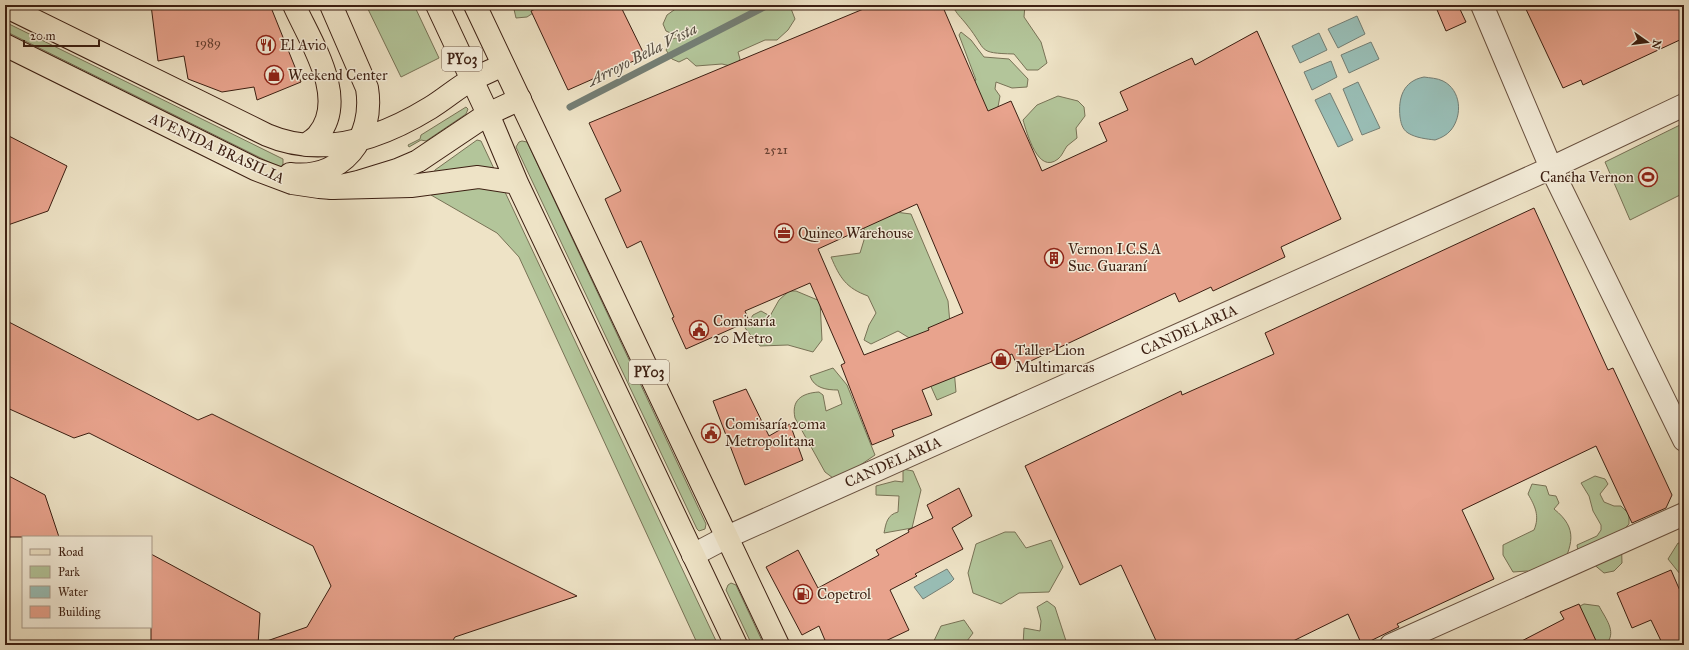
<svg xmlns="http://www.w3.org/2000/svg" width="1689" height="650" font-family="'IM FELL Great Primer',serif">
<rect width="100%" height="100%" fill="#eee3c6"/>
<filter id="stains"><feTurbulence type="fractalNoise" baseFrequency=".005" numOctaves="4"/><feColorMatrix values="0 0 0 0 .2 0 0 0 0 .09 0 0 0 0 .02 0 0 0 .5 -.17"/></filter>
<radialGradient id="worn" r=".72"><stop offset=".6" stop-color="#630" stop-opacity="0"/><stop offset="1" stop-color="#630" stop-opacity=".3"/></radialGradient>
<path fill="#b3c59a" stroke="#787256" d="M366,5H414L439,58L401,77Z
M513,5H545L527,17L516,18Z
M681,5H743L750,10L755,5H787L790,6L795,19L788,30L777,40H765L738,52L740,59L735,67L722,64L696,66L687,58L679,62L672,59L666,50L672,39L680,37L666,31L663,24L667,15Z
M952,5H1025L1024,17L1041,42L1047,63L1038,70H1027L1014,54C976,53 988,51 967,25C960,16 958,16 952,5Z
M5,22L283,159V166L279,167L5,31Z
M961,32L971,40L984,57L1009,59L1028,79L1027,87L1012,88L996,82L995,89L1000,96L998,107L981,116L968,87L976,80L959,35Z
M1058,96L1078,101L1084,107L1085,116L1076,128L1077,138C1074,141 1070,143 1067,146C1064,150 1062,156 1058,159C1038,175 1027,133 1023,120L1037,105Z
M466,107L468,109L466,114L426,141L421,140L409,147L408,145L420,139L421,135Z
M1684,123V193L1630,220L1605,162Z
M477,140L481,141L718,645H698L519,257L497,233L431,195L429,190L435,170Z
M522,141L527,142L706,524L705,529L699,531L697,529L516,147L519,142Z
M879,210L911,214L948,301L956,392L937,400L925,373L919,344L898,331L871,344L864,340L869,325L876,313L868,296C846,288 840,278 831,257L860,253L864,240V218Z
M789,291H796L820,301L822,340L813,352L788,345L760,346L745,328L753,315L761,311L770,316L779,300Z
M833,368L847,385L875,455L837,481L825,472L795,418C791,400 802,393 819,392L823,395L826,411L842,404L838,390C826,390 814,388 810,376Z
M903,469L913,471L921,490L912,528L884,533C886,523 887,515 898,512L899,496L876,495V486L895,481L903,482Z
M1595,476L1605,479L1608,484L1600,494L1604,502L1614,506H1621L1629,514V524L1621,532L1622,563L1614,571L1604,573L1578,551L1577,545L1597,536L1601,530V525L1593,511L1589,496L1581,483Z
M1532,484L1546,486L1549,495L1556,496L1559,503L1554,509C1579,529 1572,545 1560,571L1543,576L1527,571L1513,572L1503,555V545L1534,530C1540,516 1535,506 1528,494Z
M1005,532H1015L1026,548L1051,540L1063,567L1049,592L1019,593L1001,604L973,593L968,573L976,544Z
M1678,543L1684,544V576L1680,574L1668,559Z
M731,583L736,585L764,645H752L726,590L728,585Z
M1047,601L1055,607L1067,644L1023,645L1024,628L1040,631L1041,621L1037,607Z
M1584,604L1599,606C1604,616 1615,629 1609,640L1613,645H1595L1578,607Z
M964,620L973,633L964,645H932L941,626Z"/>
<path fill="#99beb6" stroke="#747e74" d="M1357,16L1365,34L1338,48L1328,29Z
M1319,33L1327,50L1300,63L1292,46Z
M1371,42L1379,59L1349,73L1341,55Z
M1331,61L1337,77L1312,90L1304,72Z
M1424,77C1430,78 1437,78 1443,81C1461,90 1463,115 1451,130C1447,135 1441,138 1435,140C1427,139 1416,138 1408,133C1402,129 1401,123 1400,117C1398,98 1403,81 1424,77Z
M1358,82L1380,128L1362,135L1343,89Z
M1330,93L1353,140L1338,147L1315,100Z
M947,569L954,579L951,582L923,599L914,587Z"/>
<g fill="none" stroke-linecap="round" stroke-linejoin="round">
<path stroke="#747e74" stroke-width="7" d="M570,107L768,5"/>
</g>
<path fill="#e8a38d" stroke="#3c1f12" fill-rule="evenodd" d="M151,5H270L301,82L257,100L254,87L222,92L188,79L184,56L158,61Z
M543,5H620L645,56L568,90L531,11Z
M873,5H942L988,111L1011,101L1042,171L1107,141L1099,123L1128,110L1120,92L1192,58L1195,65L1257,31L1341,219L1281,247L1285,257L1213,291L1211,287L1179,302L1175,293L1018,367L1012,354L922,390L932,415L892,430L894,436L872,445L841,365L845,363L810,283L745,311L749,321L686,349L672,318L674,317L641,241L627,248L605,199L621,191L589,123ZM917,204L963,313L928,328L929,330L864,355L818,249Z
M1435,5H1458L1466,22L1446,31Z
M1524,5H1684V38L1583,85L1581,80L1563,88Z
M5,134L67,166L48,211L5,226Z
M1534,208L1608,370L1613,368L1672,495L1666,508L1632,523L1596,446L1462,510L1494,579L1397,624L1399,627L1362,645L1348,614L1285,645H1158L1121,565L1080,585L1025,466L1181,391L1182,395L1274,354L1265,333Z
M5,320L198,420L212,414L577,596L455,637L450,645H264V642L307,627L331,586L313,546L89,433L74,438L5,407Z
M746,389L769,436L790,424L803,460L745,485L713,401Z
M5,474L45,495L59,537H5Z
M959,488L972,516L952,528L963,549L915,574L917,576L890,590L909,630L877,645H827L819,626L802,635L766,567L798,550L818,588L879,555L876,550L909,532L908,530L933,518L927,505Z
M151,554L260,613L258,645H151Z
M1671,570L1684,600V645H1663L1651,620L1632,628L1617,593Z
M1579,604L1598,645H1514L1564,619L1560,612Z"/>
<g fill="none" stroke-linecap="round" stroke-linejoin="round">
<defs>
<path id="minor" d="M1482,5L1551,168L1684,440
M693,555L727,537L1551,168L1684,105
M1391,645L1684,514"/>
<path id="primary" d="M294,5C310,41 349,98 318,135C315,139 309,142 306,145
M5,6L267,135C323,159 381,138 430,108C445,99 458,87 473,79C483,74 493,70 503,65
M5,45L255,169L292,183L319,187L332,188L358,182L397,170L418,161L488,114L520,99
M290,174C342,180 375,138 367,88L331,5"/>
<path id="trunk" d="M437,5L488,114L517,183L736,645
M475,5L778,645
M332,188L411,186L478,177L517,183"/>
</defs>
<use href="#minor" stroke="#68503f" stroke-width="24"/>
<use href="#primary" stroke="#3c1f12" stroke-width="24"/>
<use href="#trunk" stroke="#3c1f12" stroke-width="24"/>
<use href="#minor" stroke="#f4edda" stroke-width="22"/>
<use href="#primary" stroke="#eee3c6" stroke-width="22"/>
<use href="#trunk" stroke="#eee3c6" stroke-width="22"/>
</g>
<defs>
<symbol id="restaurant-ring" viewBox="-11 -11 22 22"><circle r="9.5" fill="#f4edda" stroke="#8f2418" stroke-width="1.5"/><path d="M-5-6h1v4h1v-4h1v4h1v-4h1v5L-1.5 .5V6h-2V.5L-5-1ZM5-6V6H3V1.5H1.5Q1.5-4 5-6Z" fill="#8f2418"/></symbol>
<symbol id="shop-ring" viewBox="-11 -11 22 22"><circle r="9.5" fill="#f4edda" stroke="#8f2418" stroke-width="1.5"/><path d="M-5-2.5h2.3a2.7 3.5 0 0 1 5.4 0H5L5.5 6h-11ZM-1.5-2.5h3a1.5 2.3 0 0 0-3 0Z" fill="#8f2418"/></symbol>
<symbol id="stadium-ring" viewBox="-11 -11 22 22"><circle r="9.5" fill="#f4edda" stroke="#8f2418" stroke-width="1.5"/><path d="M0-5a6.5 5 0 1 0 0 10a6.5 5 0 1 0 0-10ZM-3.5-1.8h7v3.6h-7Z" fill="#8f2418"/></symbol>
<symbol id="office-ring" viewBox="-11 -11 22 22"><circle r="9.5" fill="#f4edda" stroke="#8f2418" stroke-width="1.5"/><path d="M-6-3h4V-5.5h4V-3h4V5H-6ZM-1-4.5V-3h2v-1.5ZM-6 0V1H6V0Z" fill="#8f2418"/></symbol>
<symbol id="building-ring" viewBox="-11 -11 22 22"><circle r="9.5" fill="#f4edda" stroke="#8f2418" stroke-width="1.5"/><path d="M-4-6H4V6H1V3H-1V6H-4ZM-2.5-4.3h1.7v1.8h-1.7ZM.8-4.3h1.7v1.8H.8ZM-2.5-1h1.7V.8h-1.7ZM.8-1h1.7V.8H.8Z" fill="#8f2418"/></symbol>
<symbol id="civic-ring" viewBox="-11 -11 22 22"><circle r="9.5" fill="#f4edda" stroke="#8f2418" stroke-width="1.5"/><path d="M-.6-6.5H3V-4.5H.6V-3L4-1V1h2V6H-6V1h2V-1L-.6-3ZM-1.2 2.5V6h2.4V2.5Z" fill="#8f2418"/></symbol>
<symbol id="fuel-ring" viewBox="-11 -11 22 22"><circle r="9.5" fill="#f4edda" stroke="#8f2418" stroke-width="1.5"/><path d="M-5.5-6h7V0h2V4h1.3V-2.5L3-4.5l.8-.8L6-3V5H2.5V1h-1V6h-7ZM-4.2-4.7v3.2H.2V-4.7Z" fill="#8f2418"/></symbol>
</defs>
<g fill-rule="evenodd">
<use href="#restaurant-ring" x="255" y="34" width="22" height="22"/>
<use href="#shop-ring" x="263" y="64" width="22" height="22"/>
<use href="#stadium-ring" x="1637" y="166" width="22" height="22"/>
<use href="#office-ring" x="773" y="222" width="22" height="22"/>
<use href="#building-ring" x="1043" y="247" width="22" height="22"/>
<use href="#civic-ring" x="688" y="319" width="22" height="22"/>
<use href="#shop-ring" x="990" y="348" width="22" height="22"/>
<use href="#civic-ring" x="700" y="422" width="22" height="22"/>
<use href="#fuel-ring" x="792" y="583" width="22" height="22"/>
</g>
<g text-anchor="middle" stroke-width="3" stroke-linejoin="round" paint-order="stroke">
<g font-size="13" fill="#674031">
<text x="208" y="47">1989</text>
<text x="776" y="154">2521</text>
</g>
<g fill="#f4edda" stroke="#735d4e" stroke-width="1">
<rect x="442" y="47" width="40" height="24" rx="3"/>
<rect x="629" y="360" width="40" height="24" rx="3"/>
</g>
<g font-size="14" font-weight="bold" fill="#3c1f12">
<text x="462" y="64">PY03</text>
<text x="649" y="377">PY03</text>
</g>
<g font-size="15" fill="#3c1f12" stroke="#f4edda" text-anchor="start">
<text x="280" y="50">El Avio</text>
<text x="288" y="80">Weekend Center</text>
<text x="1634" y="182" text-anchor="end">Cancha Vernon</text>
<text x="798" y="238">Quineo Warehouse</text>
<text x="1068" y="254">Vernon I.C.S.A<tspan x="1068" dy="17">Suc. Guaraní</tspan></text>
<text x="713" y="326">Comisaría<tspan x="713" dy="17">20 Metro</tspan></text>
<text x="1015" y="355">Taller Lion<tspan x="1015" dy="17">Multimarcas</tspan></text>
<text x="725" y="429">Comisaría 20ma<tspan x="725" dy="17">Metropolitana</tspan></text>
<text x="817" y="599">Copetrol</text>
</g>
<g font-size="15" fill="#3c1f12" stroke="#f4edda">
<text transform="translate(217 148) rotate(25)" y="5">AVENIDA BRASILIA</text>
<text transform="translate(1189 330) rotate(-24)" y="5">CANDELARIA</text>
<text transform="translate(893 462) rotate(-24)" y="5">CANDELARIA</text>
</g>
<g font-size="16" font-style="italic" fill="#584f43" stroke="#f4edda">
<text transform="translate(642 54) rotate(-27)" y="6">Arroyo Bella Vista</text>
</g>
</g>
<rect width="1689" height="650" fill="none" stroke="#eee3c6" stroke-width="20"/>
<rect x="6" y="6" width="1677" height="638" fill="none" stroke="#3c1f12" stroke-width="2"/>
<rect x="10" y="10" width="1669" height="630" fill="none" stroke="#3c1f12"/>
<rect x="22" y="536" width="130" height="92" fill="#f4edda" stroke="#aa9b8a"/>
<rect x="30" y="549" width="20" height="6" fill="#eee3c6" stroke="#aa9b8a"/>
<text x="58" y="556" font-size="12" fill="#3c1f12">Road</text>
<rect x="30" y="566" width="20" height="12" fill="#b3c59a" stroke="#aa9b8a"/>
<text x="58" y="576" font-size="12" fill="#3c1f12">Park</text>
<rect x="30" y="586" width="20" height="12" fill="#99beb6" stroke="#aa9b8a"/>
<text x="58" y="596" font-size="12" fill="#3c1f12">Water</text>
<rect x="30" y="606" width="20" height="12" fill="#e8a38d" stroke="#aa9b8a"/>
<text x="58" y="616" font-size="12" fill="#3c1f12">Building</text>
<g transform="translate(1647 42) rotate(104)" stroke="#f4edda" stroke-width="3" paint-order="stroke">
<path d="M0-3L7 15L0 10L-7 15Z" fill="#3c1f12"/>
<text y="-6" font-size="11" font-weight="bold" text-anchor="middle" fill="#3c1f12">N</text>
</g>
<path d="M24 40v6h75v-6" fill="none" stroke="#3c1f12" stroke-width="2"/>
<text x="30" y="40" font-size="12" fill="#3c1f12" stroke="#f4edda" stroke-width="3" paint-order="stroke">20 m</text>
<rect width="100%" height="100%" filter="url(#stains)"/>
<rect width="100%" height="100%" fill="url(#worn)"/>
</svg>
